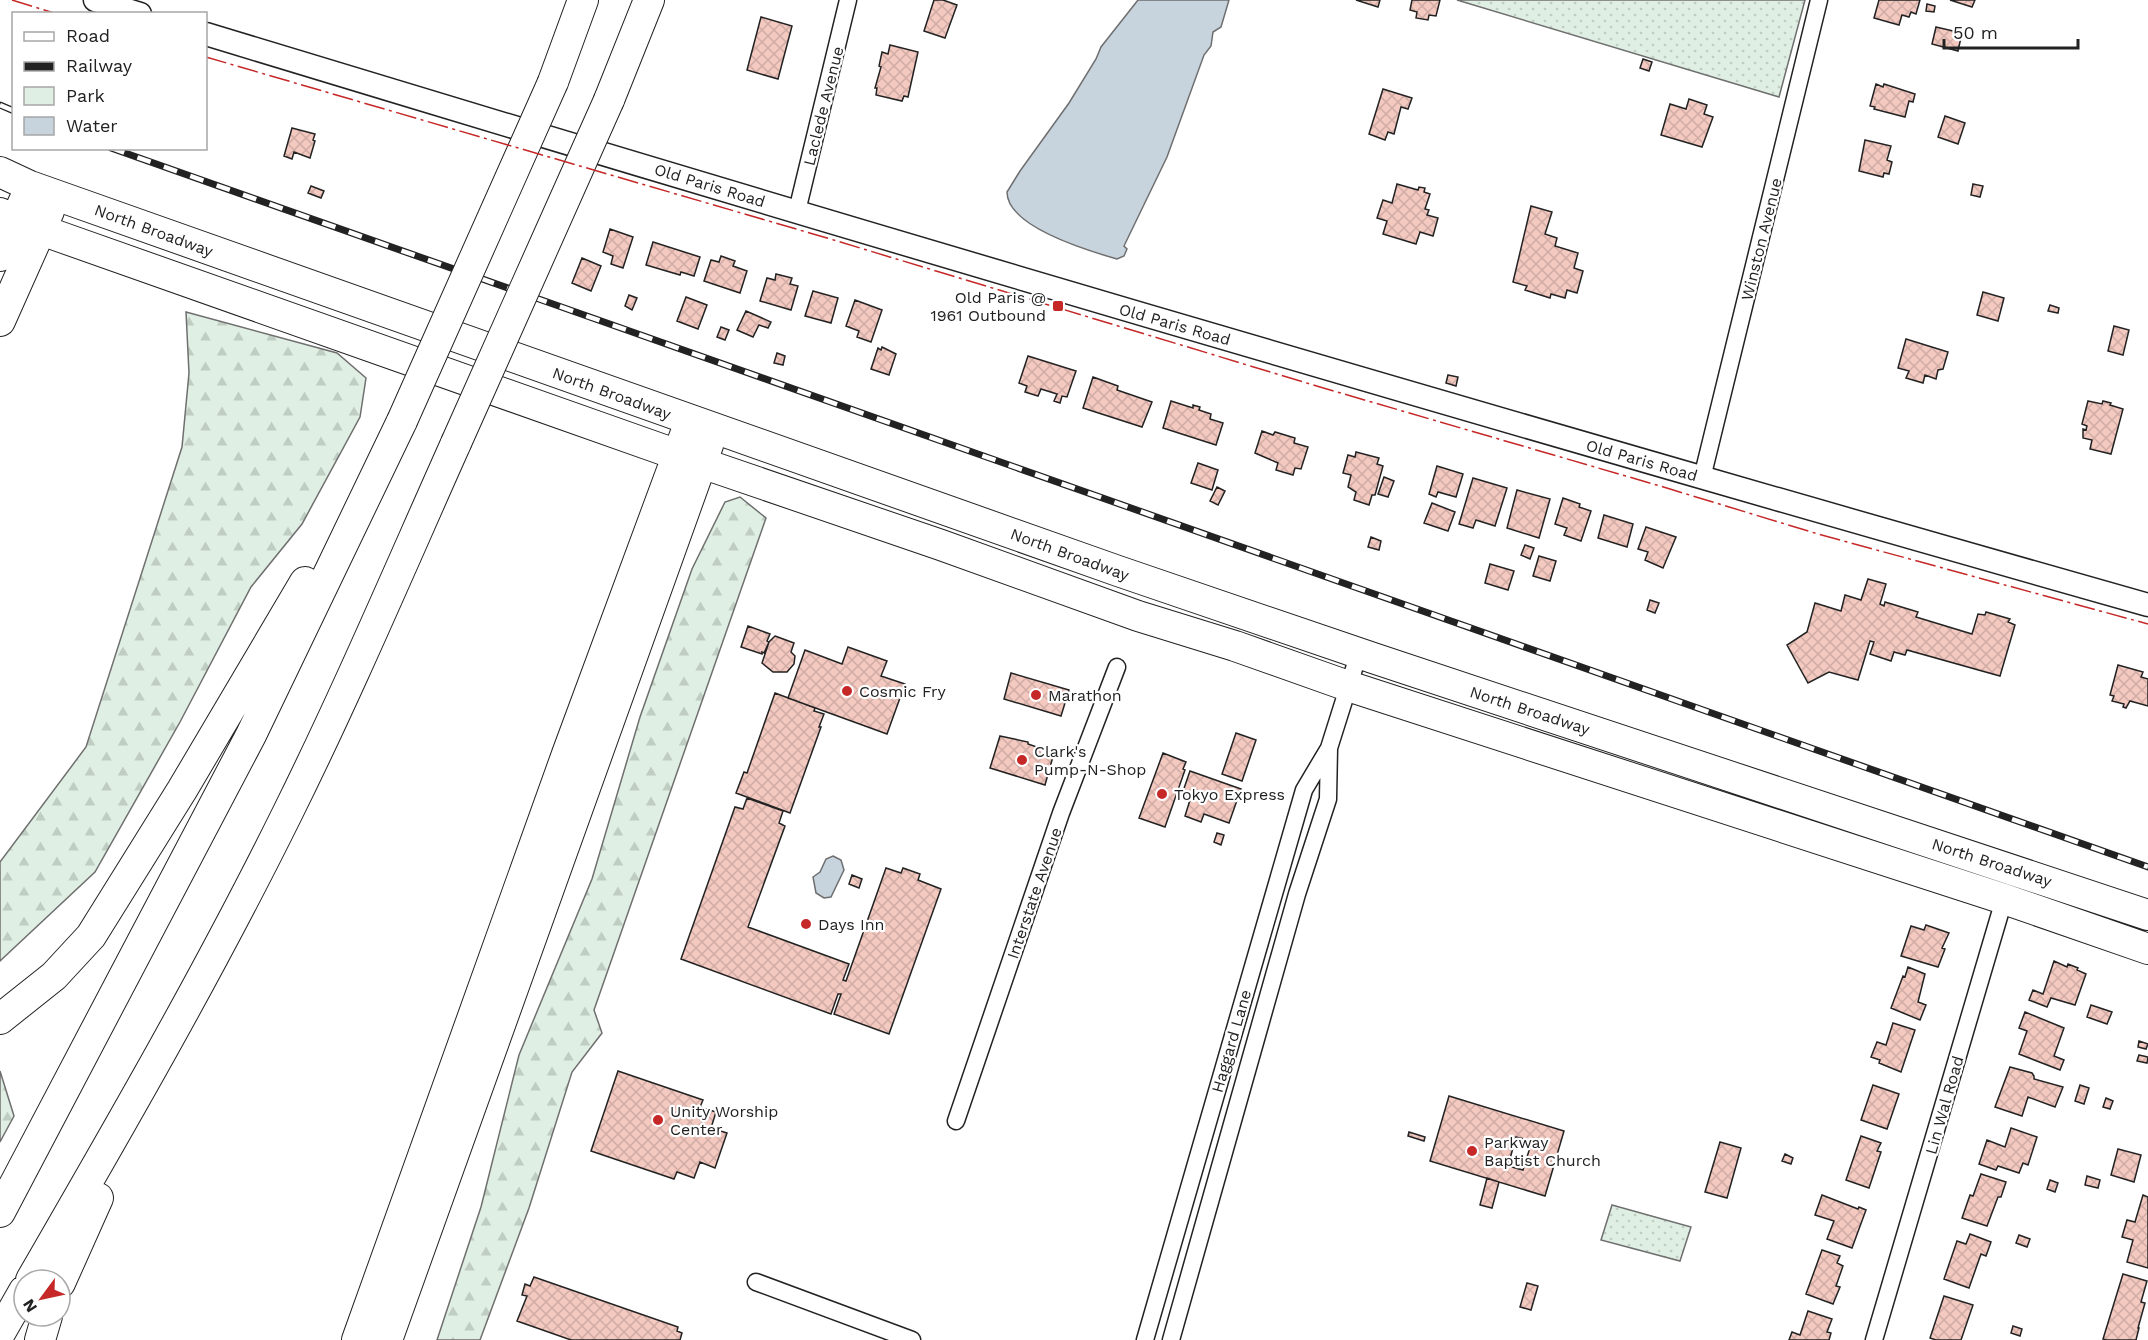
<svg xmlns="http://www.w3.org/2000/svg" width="2148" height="1340" font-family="'Work Sans',sans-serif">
<defs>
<pattern id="green-dots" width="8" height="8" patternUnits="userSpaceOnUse" patternTransform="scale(1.5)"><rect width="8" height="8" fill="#e0efe3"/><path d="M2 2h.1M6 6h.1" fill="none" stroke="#c0cdc2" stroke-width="1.8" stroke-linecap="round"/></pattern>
<pattern id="forest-firs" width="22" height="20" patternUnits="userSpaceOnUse" patternTransform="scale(1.5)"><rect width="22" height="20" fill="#e0efe3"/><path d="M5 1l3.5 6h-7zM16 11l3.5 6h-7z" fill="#c0cdc2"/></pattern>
<pattern id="building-cross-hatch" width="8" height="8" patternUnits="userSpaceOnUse" patternTransform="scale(1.5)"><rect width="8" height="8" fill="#f3c9c0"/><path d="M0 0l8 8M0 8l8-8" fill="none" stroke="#d0aca5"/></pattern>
</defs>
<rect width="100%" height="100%" fill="#fff"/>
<path fill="url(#green-dots)" stroke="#6f6f6f" stroke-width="1.5" d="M1457,0H1805L1779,97Z
M1612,1205L1691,1227L1680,1261L1601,1240Z"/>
<path fill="url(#forest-firs)" stroke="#6f6f6f" stroke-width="1.5" d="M186,312L337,353L366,378L360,417L302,524L251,587L180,722L95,872L0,961V862L86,747L182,447L189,373Z
M740,497L766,518L594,1010L602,1033L572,1072L529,1208L480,1340H437L481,1207L519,1055L592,879L640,717L692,569L725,502Z
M0,1071L14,1116L0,1142Z"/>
<path fill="#c7d3dd" stroke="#6f6f6f" stroke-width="1.5" d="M1138,0H1229L1221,27L1213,32L1211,46L1204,55L1167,157L1124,246L1127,249L1124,256L1117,259C1089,251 1007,227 1007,192L1020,171L1069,103L1096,59L1101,47Z
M833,856L841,860L844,870L831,897L824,898L816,893L813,877L820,872L826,859Z"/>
<path fill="url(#building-cross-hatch)" stroke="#222" stroke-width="1.5" fill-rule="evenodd" d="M934,0H943L957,5L945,38L924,31Z
M1356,0H1380L1378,7Z
M1412,0H1440L1436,16L1429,15L1428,20L1416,18L1417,12L1410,10Z
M1879,0H1920L1916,14L1911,12L1909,17L1902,15L1899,25L1874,18Z
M1950,0H1975L1972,7Z
M1927,4L1935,6L1934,12L1926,11Z
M761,17L792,26L778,79L747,70Z
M1936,27L1962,33L1958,51L1932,44Z
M890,45L918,52L908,97L904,96L902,101L876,95L877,88H875L881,67L879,66L882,52L888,54Z
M1643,59L1652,62L1649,71L1640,68Z
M1876,84L1883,87L1884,84L1915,94L1913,102L1909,101L1905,117L1874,109L1875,107L1870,106Z
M1383,89L1412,98L1408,109L1401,107L1394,134L1388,132L1385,140L1369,134Z
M1689,99L1707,105L1704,114L1713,117L1702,147L1661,135L1670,104L1686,109Z
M1945,116L1965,123L1958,144L1938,137Z
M292,128L315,134L313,140L315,141L310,158L294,152L292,159L284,156Z
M1865,140L1891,146L1887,160L1892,162L1889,174L1884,173L1883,177L1859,171Z
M1397,184L1418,190L1419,187L1425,188L1424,192L1430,194L1425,209L1429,210L1427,215L1438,218L1433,236L1420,232L1416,244L1383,234L1387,221L1377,218L1383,200L1392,203Z
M1973,184L1983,186L1980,197L1971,195Z
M311,186L324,191L321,198L308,193Z
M1531,206L1552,212L1545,234L1557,238L1555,246L1578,253L1574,268L1583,271L1577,293L1567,290L1565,298L1551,294L1550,298L1525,290L1527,286L1513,282Z
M610,229L633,237L623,268L611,264L613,256L603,252Z
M653,242L700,257L694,276L681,272L680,275L646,265Z
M721,256L735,261L733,266L747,271L740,293L704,281L711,260L719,262Z
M582,258L601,266L591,291L572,283Z
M776,274L792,278L790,284L798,286L791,310L760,301L767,278L775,280Z
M813,291L838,298L831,323L805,316Z
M1983,292L2004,298L1998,321L1977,315Z
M629,295L637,298L632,310L625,306Z
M686,297L707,305L698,329L677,321Z
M855,300L882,310L871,342L857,337L859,331L846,326Z
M2050,305L2059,308L2058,313L2048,311Z
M746,311L771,322L768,328L759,325L753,337L737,330Z
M2114,326L2129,330L2123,355L2108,351Z
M721,327L729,330L725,340L717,337Z
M1906,339L1948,352L1943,369L1938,370L1936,379L1925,375L1923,383L1906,378L1909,371L1898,368Z
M882,347L896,354L889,375L871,369L878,348L881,350Z
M777,353L785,356L783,365L774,363Z
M1028,356L1076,371L1067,397L1062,396L1060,403L1054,401L1057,394L1041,389L1038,396L1025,392L1027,386L1019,383Z
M1448,375L1458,377L1456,386L1446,383Z
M1093,377L1118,386L1117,390L1152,402L1142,427L1083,408Z
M1171,401L1193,408V405L1200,407L1199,410L1211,414L1210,419L1223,423L1216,445L1163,428Z
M2088,401L2102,404L2103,401L2111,403L2110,405L2123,409L2111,454L2090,449L2092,440L2083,438V429L2086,430L2087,426L2082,424Z
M1262,431L1273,435L1275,432L1295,438L1294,443L1308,447L1301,469L1295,468L1293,475L1276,470L1278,463L1255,453Z
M1356,452L1379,458L1377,464L1383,466L1375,495H1372L1369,505L1354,500L1356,492L1348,487L1351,475L1343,473L1348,455L1355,457Z
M1198,463L1218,470L1212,490L1191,483Z
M1437,466L1463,474L1456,497L1438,492L1436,497L1429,494Z
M1384,477L1394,481L1388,497L1378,494Z
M1473,478L1507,488L1495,526L1476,520L1473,528L1459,524Z
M1217,487L1225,491L1218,505L1210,501Z
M1517,490L1550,499L1539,538L1507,528Z
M1563,498L1580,504L1579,507L1591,511L1581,541L1564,535L1567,528L1555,524Z
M1432,503L1455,512L1448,531L1424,523Z
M1604,515L1633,524L1627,547L1598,538Z
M1646,527L1676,537L1663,568L1645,560L1648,552L1638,549Z
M1371,537L1381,541L1379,550L1368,547Z
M1525,545L1534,548L1530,559L1521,555Z
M1539,556L1556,561L1550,581L1533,576Z
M1490,564L1514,571L1508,590L1485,583Z
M1868,579L1886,584L1880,604L1884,606L1885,602L1918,612L1916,617L1972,634L1978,614L1985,615L1986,612L2010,619L2008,622L2015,625L2000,676L1907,650L1905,655L1894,652L1891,661L1870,654L1874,642L1870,641L1858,680L1829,672L1808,683L1787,645L1807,632L1815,603L1841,611L1845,595L1861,600Z
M1650,600L1659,603L1655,613L1647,610Z
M748,626L770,634L767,641L769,642L764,653L762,652V654L741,647Z
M775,636L794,643L791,652L795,656L794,664L787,672H773L762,663L769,642Z
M848,647L887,661L881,676L905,684L887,734L788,698L805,650L842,664Z
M2118,665L2143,672L2141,677L2148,679V706L2130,701L2126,708L2123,707L2124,704L2112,701L2114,696L2110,695Z
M1011,673L1069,690L1061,716L1004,699Z
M775,693L815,708L814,711L824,714L819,727H821L790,813L736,793L744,772L747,773Z
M1236,733L1256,740L1242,781L1222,774Z
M1000,736L1028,742V744L1054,753L1045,785L990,768Z
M1163,753L1186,762L1183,769L1185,770L1165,827L1139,818Z
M1190,771L1241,789L1229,823L1204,814L1201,822L1185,816L1190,800L1181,797Z
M747,798L783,811L779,823L785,826L748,927L849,964L843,980L846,981L886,868L901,873L903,868L920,874L918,880L941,889L889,1034L834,1014L841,994H838L831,1014L681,959L735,807L743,809Z
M1217,833L1224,835L1221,845L1214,842Z
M852,875L862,879L859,888L849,884Z
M1926,925L1949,933L1942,948L1945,949L1938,967L1901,956L1911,926L1924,930Z
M2054,961L2067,967L2068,964L2078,968L2077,970L2086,974L2075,1005L2051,998L2047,1007L2029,1000L2033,990L2043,994Z
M1908,967L1925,974L1918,1002L1926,1005L1920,1020L1891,1008L1903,976L1905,977Z
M2091,1005L2112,1012L2107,1024L2087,1017Z
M2025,1012L2064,1028L2054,1056L2064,1060L2060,1070L2019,1054L2027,1031L2019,1028Z
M1893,1023L1915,1030L1901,1072L1879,1063L1880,1060L1871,1057L1877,1042L1886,1045Z
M2139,1041L2148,1044L2146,1049L2138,1047Z
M2139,1055L2148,1057L2147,1063L2137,1061Z
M2010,1067L2032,1073L2034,1076V1079L2063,1087L2055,1107L2028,1097L2022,1116L1995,1107Z
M618,1071L703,1100L700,1107L716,1112L711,1128L727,1133L715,1168L700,1162L694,1178L677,1172L674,1179L591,1151Z
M1873,1085L1899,1094L1887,1129L1861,1120Z
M2080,1085L2089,1088L2084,1104L2075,1101Z
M1449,1096L1564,1131L1545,1196L1430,1161ZM1516,1137L1532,1141L1523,1170L1508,1166Z
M2106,1098L2113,1101L2110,1109L2103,1107Z
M2011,1128L2037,1137L2028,1165L2023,1163L2019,1173L1998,1166L1996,1170L1979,1164L1987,1140L2005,1147Z
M1409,1132L1425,1137L1424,1141L1408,1136Z
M1861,1136L1881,1143L1877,1151L1881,1152L1869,1188L1846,1180Z
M1720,1142L1741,1148L1727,1198L1705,1192Z
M2118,1149L2141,1155L2134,1182L2111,1175Z
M1785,1154L1793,1158L1791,1164L1782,1161Z
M1981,1174L2006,1182L2001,1197H1998L1987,1226L1962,1218L1970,1195L1973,1196Z
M2087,1176L2100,1180L2098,1188L2085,1185Z
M1487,1178L1499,1182L1492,1208L1480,1205Z
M2050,1180L2058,1183L2055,1192L2047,1189Z
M1822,1195L1858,1209L1859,1207L1866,1210L1852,1248L1827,1239L1834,1221L1815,1215Z
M2143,1195L2148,1197V1268L2127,1262L2133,1240L2122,1237L2127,1220L2135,1222Z
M1970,1234L1991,1242L1986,1256L1981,1254L1969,1288L1944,1279L1957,1241L1966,1244Z
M2019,1235L2030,1239L2027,1247L2016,1243Z
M1822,1250L1840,1256L1837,1263L1843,1266L1836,1286L1840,1287L1833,1304L1806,1294Z
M2123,1274L2147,1281L2141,1302L2145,1303L2138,1328H2139L2136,1340H2106L2103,1339Z
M534,1277L678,1327L677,1331L682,1333L680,1340H571L517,1321L527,1296L522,1295L525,1284L530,1286Z
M1527,1283L1538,1286L1531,1310L1520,1307Z
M1944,1296L1973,1305L1961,1340H1936L1930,1338Z
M1808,1311L1832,1319L1827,1332L1831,1333L1829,1340H1789L1792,1332L1800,1335Z
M2013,1326L2022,1329L2020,1336L2011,1333Z"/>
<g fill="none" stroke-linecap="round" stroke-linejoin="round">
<defs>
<path id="street" d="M797,211L848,0
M1702,478L1819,0
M956,1121L1061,813L1117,667
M756,1282L912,1340
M1145,1340L1304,790L1329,748L1359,653
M1171,1340L1297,894L1328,799L1329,748
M1874,1340L2006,893"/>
<path id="secondary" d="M95,0L140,14
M206,34C851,230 1499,421 2148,605"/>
<path id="highway" d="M553,82L583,0
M609,100L649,0
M0,172L30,186L1118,571L1373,658L2148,915
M0,213L41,230L678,455L941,545L1138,616L1235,646L1348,686L2004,899L2148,949
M0,256L24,201
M0,321L49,211
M0,1019L54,976L91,936L182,790L305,582
M0,1212L251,735L402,421
M31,1280C120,1126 209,972 288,812C348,691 401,566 456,443
M60,1283L98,1198
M0,1333L24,1291
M40,1340L47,1316
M357,1340L567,754L685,435
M387,1340L708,445"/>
</defs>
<use href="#street" stroke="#222" stroke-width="19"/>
<use href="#secondary" stroke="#222" stroke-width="25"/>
<use href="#highway" stroke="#222" stroke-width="32"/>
<use href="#street" stroke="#fff" stroke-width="16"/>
<use href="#secondary" stroke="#fff" stroke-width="22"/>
<use href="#highway" stroke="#fff" stroke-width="30"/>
<defs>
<path id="rail" d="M0,105L14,111
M111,148L2148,867"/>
</defs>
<use href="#rail" stroke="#222" stroke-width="7"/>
<use href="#rail" stroke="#fff" stroke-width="4.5" stroke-dasharray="14" stroke-linecap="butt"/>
<defs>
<path id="highway-bridge" d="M402,421L553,82
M456,443L609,100"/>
</defs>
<use href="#highway-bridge" stroke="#222" stroke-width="32" stroke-linecap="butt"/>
<use href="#highway-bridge" stroke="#fff" stroke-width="30"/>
<path stroke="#c62828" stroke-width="1.5" stroke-dasharray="21 4.5 3 4.5" stroke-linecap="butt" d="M12,0L57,14
M206,57L827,238L1320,387L1660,486L1818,534L2148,624"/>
</g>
<g fill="#c62828" stroke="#fff" stroke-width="2">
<rect x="1052" y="300" width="12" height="12" rx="3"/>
<circle cx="847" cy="691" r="6"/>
<circle cx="1036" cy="695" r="6"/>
<circle cx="1022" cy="760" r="6"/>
<circle cx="1162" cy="794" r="6"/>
<circle cx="806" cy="924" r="6"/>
<circle cx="658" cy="1120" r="6"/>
<circle cx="1472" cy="1151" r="6"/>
</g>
<g text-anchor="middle" stroke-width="4.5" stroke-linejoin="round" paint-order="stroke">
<g font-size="16" fill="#222" stroke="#fff">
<text transform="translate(823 106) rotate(-76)" y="6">Laclede Avenue</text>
<text transform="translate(710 185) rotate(17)" y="6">Old Paris Road</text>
<text transform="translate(154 230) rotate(20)" y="6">North Broadway</text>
<text transform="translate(1761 239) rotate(-76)" y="6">Winston Avenue</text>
<text transform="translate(1175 324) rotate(16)" y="6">Old Paris Road</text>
<text transform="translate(612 393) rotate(20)" y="6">North Broadway</text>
<text transform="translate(1642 460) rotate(16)" y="6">Old Paris Road</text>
<text transform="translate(1070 554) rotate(20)" y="6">North Broadway</text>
<text transform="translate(1530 710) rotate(18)" y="6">North Broadway</text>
<text transform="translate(1992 862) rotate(18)" y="6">North Broadway</text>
<text transform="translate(1034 893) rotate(-71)" y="6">Interstate Avenue</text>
<text transform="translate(1231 1041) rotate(-74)" y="6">Haggard Lane</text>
<text transform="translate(1944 1105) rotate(-74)" y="6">Lin Wal Road</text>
</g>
<g font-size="16" fill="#222" stroke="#fff" text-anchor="start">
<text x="1046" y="303" text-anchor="end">Old Paris @<tspan x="1046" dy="18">1961 Outbound</tspan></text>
<text x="859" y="697">Cosmic Fry</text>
<text x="1048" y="701">Marathon</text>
<text x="1034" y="757">Clark's<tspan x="1034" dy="18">Pump-N-Shop</tspan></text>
<text x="1174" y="800">Tokyo Express</text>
<text x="818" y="930">Days Inn</text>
<text x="670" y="1117">Unity Worship<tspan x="670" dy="18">Center</tspan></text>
<text x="1484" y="1148">Parkway<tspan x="1484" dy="18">Baptist Church</tspan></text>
</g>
</g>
<rect x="12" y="12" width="195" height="138" fill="#ffffff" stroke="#a7a7a7" stroke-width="1.5"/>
<rect x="24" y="32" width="30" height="9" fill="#ffffff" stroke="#a7a7a7" stroke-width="1.5"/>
<text x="66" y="42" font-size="18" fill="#222222">Road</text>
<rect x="24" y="62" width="30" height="9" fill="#222222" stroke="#a7a7a7" stroke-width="1.5"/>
<text x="66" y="72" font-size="18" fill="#222222">Railway</text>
<rect x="24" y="87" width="30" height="18" fill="#e0efe3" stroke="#a7a7a7" stroke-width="1.5"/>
<text x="66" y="102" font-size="18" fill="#222222">Park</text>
<rect x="24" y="117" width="30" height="18" fill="#c7d3dd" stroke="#a7a7a7" stroke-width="1.5"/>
<text x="66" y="132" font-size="18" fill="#222222">Water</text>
<g transform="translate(42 1298) rotate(237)"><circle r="28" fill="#ffffff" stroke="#a7a7a7" stroke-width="1.5"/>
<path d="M0-4.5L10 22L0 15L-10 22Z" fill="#c62828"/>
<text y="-9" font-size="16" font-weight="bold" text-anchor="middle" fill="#222222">N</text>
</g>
<path d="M1944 39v9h134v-9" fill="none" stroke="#222222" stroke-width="3"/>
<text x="1953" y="39" font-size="18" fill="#222222" stroke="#ffffff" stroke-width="4.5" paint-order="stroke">50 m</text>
</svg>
